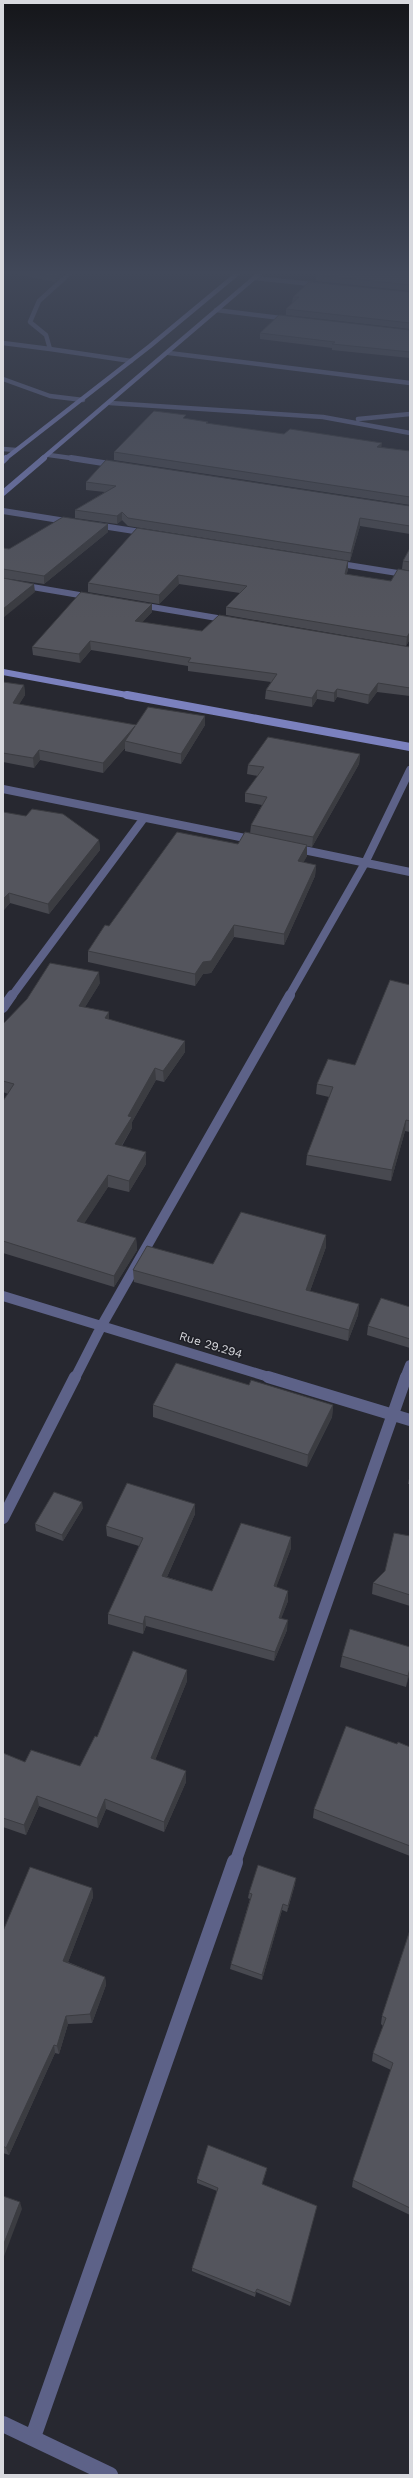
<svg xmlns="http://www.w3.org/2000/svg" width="413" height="2478" font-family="'Work Sans',sans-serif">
<rect width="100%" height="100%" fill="#272830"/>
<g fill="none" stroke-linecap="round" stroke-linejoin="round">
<path stroke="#5d6288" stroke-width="4.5" d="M70,273L39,301L30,322L46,335L50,349L131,361
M255,278L321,285
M216,310L289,319
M3,343L50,349
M169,353L410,383
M3,379L50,396L83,400
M110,403L323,417L410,433
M358,419L410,414
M3,449L16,450
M49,455L78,459"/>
<path stroke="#5d6288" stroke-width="6" d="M71,458L116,465
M3,511L72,522
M96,525L147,533
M335,563L410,575
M3,582L91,597
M140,605L229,620"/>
<path stroke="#5d6288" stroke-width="8" d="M3,789L255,840
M294,848L410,872
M12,996L144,818
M289,996L365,863L410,770"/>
<path stroke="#5d6288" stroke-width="10" d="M3,1008L12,995
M3,1296L272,1378
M75,1378L102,1325L290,995
M405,1378L410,1365"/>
<path stroke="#5d6288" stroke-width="12" d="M268,1377L410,1420
M3,1518L75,1377
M235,1863L406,1377"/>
<path stroke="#5d6288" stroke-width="16" d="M3,2424L110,2475
M33,2437L235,1862"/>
<path stroke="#7b81be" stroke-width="4.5" d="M5,459L150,346L238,273
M42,459L260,273"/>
<path stroke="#7b81be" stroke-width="6" d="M3,461L6,458
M3,493L44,458
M3,672L132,696"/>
<path stroke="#7b81be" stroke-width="8" d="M127,695L410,747"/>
</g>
<path fill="#484950" d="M11,273H65L55,282Z
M410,273V291L316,281V275Z
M410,292V329L286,315V309L293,303L292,302L293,297Z
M410,330V358L332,350V348L260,339V333Z
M186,419L208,424L410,451V505L114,460V452Z
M86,482L410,506V534L360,526L350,561L128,526L122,520L117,524L75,518V510L105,492L86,490Z
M137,528L348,561V570L346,574L391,581L410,571V639L406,646L226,615V607L240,593L179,584L159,604L88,592V583Z
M108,532L44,584L3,578V548L9,549Z
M410,548V571L402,569L403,561Z
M152,604V612L142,622L202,631L410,647V696L377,692L368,704L337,697L334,702L317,699L312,707L265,699L266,690L271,682L188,671V666L91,650L80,663L33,655L32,647Z
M3,682L24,685L25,695L19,704L136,725L205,716V725L181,764L125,751V748L103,773L40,760L34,768L3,762Z
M360,754L359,764L312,847L307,846V856L303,862L316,865L315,876L284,945L234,937L211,973L203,974L195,986L88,962V951L238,844L250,834L251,825L262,805L245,802V793L258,776L247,774L248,765Z
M3,812L99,840L100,850L49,914L10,903L3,911Z
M100,983L85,1007L109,1012V1019L185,1052L164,1082L156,1080L132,1122V1128L122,1146L146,1164L129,1192L108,1187L84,1223L136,1238L137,1250L114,1287L3,1253V1101L8,1094L3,1092V1024Z
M410,985V1132L405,1131L391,1181L306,1165L307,1155L329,1097L316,1094L317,1084L355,1065Z
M326,1235V1247L310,1291L359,1304L358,1315L348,1341L134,1282L133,1270L213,1264Z
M410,1307V1348L367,1335L368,1326Z
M249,1385L333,1405L332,1417L307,1467L153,1417V1405Z
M410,1473V1484H408Z
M195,1504V1514L167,1577L212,1591L291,1537V1548L276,1587L288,1601L281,1618L287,1630L274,1661L146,1626L143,1634L108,1624V1614L139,1546L107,1536L106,1526Z
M83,1508L63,1541L36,1531L35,1524Z
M410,1536V1606L372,1594L373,1583L385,1571Z
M342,1656L410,1671L406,1687L340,1667Z
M187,1681L155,1760L186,1771V1782L164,1832L106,1809L98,1828L39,1806L26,1835L3,1827V1753L25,1762L80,1766L97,1737Z
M397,1744L410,1747V1856L313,1818L314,1809Z
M295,1884L287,1912L282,1910L262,1980L230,1969L231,1964L250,1899L248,1898L249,1893Z
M92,1888L93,1897L68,1962L105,1977L106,1985L92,2023L68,2024L59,2054L55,2053L9,2155L3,2153V1931Z
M410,1930V2215L352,2187L353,2180L391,2070L372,2061L373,2053L383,2026L381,2024L382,2016Z
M267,2168L266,2172L262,2185L317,2206L290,2306L256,2292L255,2297L192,2271V2268L217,2191L197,2183V2179Z"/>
<path fill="#3b3c41" d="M60,273H65L55,282V277Z
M382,443L381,450L377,447Z
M122,512V520L117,524V516Z
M360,518V526L350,561L351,553Z
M108,524V532L44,584V576Z
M348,561V570L344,583L345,574Z
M178,575L179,584L159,604V595Z
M34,584L35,592L3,618V609Z
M152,604V612L136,629L135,621Z
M410,632V639L406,646L407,637Z
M90,641L91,650L80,663L79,654Z
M378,683L377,692L368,704L369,695Z
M24,685L25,695L14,713L13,703Z
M337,689V697L334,702V693Z
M317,690V699L312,707V698Z
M205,716V725L181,764V754Z
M135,726L125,741V748L103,773V763Z
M39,750L40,760L34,768L33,758Z
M360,754L359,764L312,847L313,837Z
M99,840L100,850L49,914L48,904Z
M307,845V856L298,873V861Z
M316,865L315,876L284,945V934Z
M9,893L10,903L3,911V899Z
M234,925V937L211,973L203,974L195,986V974L203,962Z
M99,972L100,983L79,1017V1006Z
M109,1012V1024L105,1018Z
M185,1041V1052L164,1082L163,1071Z
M155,1068L156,1080L132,1122V1128L115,1156V1144L128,1116Z
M406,1120L405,1131L391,1181L392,1170Z
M146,1152V1164L129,1192V1181Z
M108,1175V1187L78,1233L77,1221Z
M326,1235V1247L306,1302V1290Z
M136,1238L137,1250L114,1287V1276Z
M359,1304L358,1315L348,1341L349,1330Z
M333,1405L332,1417L307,1467L308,1455Z
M82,1502L83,1508L63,1541L62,1535Z
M195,1504V1514L163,1586L162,1576Z
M291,1537V1548L273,1596L274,1586Z
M288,1591V1601L278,1627L279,1618Z
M145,1616L146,1626L143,1634V1624Z
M288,1620L287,1630L274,1661L275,1652Z
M410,1668V1671L406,1687L408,1676Z
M187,1670V1681L152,1768L151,1758Z
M186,1771V1782L164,1832V1822Z
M37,1796L39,1806L26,1835L24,1825Z
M105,1799L106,1809L98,1828L97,1818Z
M296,1878L295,1884L287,1912L288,1906Z
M92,1888L93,1897L65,1970L63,1961Z
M283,1904L282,1910L262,1980V1975Z
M105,1977L106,1985L92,2023L90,2014Z
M66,2016L68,2024L59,2054L57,2046Z
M54,2045L55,2053L9,2155L6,2148Z
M20,2202L22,2209L3,2259V2246Z"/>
<path fill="#54555d" stroke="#3b3c41" d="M33,273H60L55,277Z
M319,273H410V285L316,275Z
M309,282L410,292V323L286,309L299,297H293Z
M279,315L410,330V352L332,344L335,342L260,333Z
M154,411L186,415L183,418L208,422L206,423L284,434L290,429L382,443L377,447L410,451V497L114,452Z
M106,460L410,506V526L360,518L351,553L128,518L122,512L117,516L75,510L116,486L86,482Z
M63,517L108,524L44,576L3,569V548L9,549Z
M137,528L348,561L345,574L391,581L398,569L410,571V632L407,637L226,607L247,586L178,575L159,595L88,583Z
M410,548V562L403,561Z
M3,578L34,584L3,609Z
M81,592L152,604L135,621L202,631L219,615L410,647V688L378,683L369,695L337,689L334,693L317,690L312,698L266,690L277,674L188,662L191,658L90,641L79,654L32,647Z
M3,682L24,685L13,703L136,725L148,707L205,716L181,754L125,741L135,726L103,763L39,750L33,758L3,753Z
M268,737L360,754L313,837L251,825L267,797L245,793L264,767L248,765Z
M32,809L63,814L99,840L48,904L9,893L3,899V812L26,816Z
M177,832L238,844L245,832L307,845L298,861L316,865L284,934L234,925L211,961L203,962L195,974L88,951L105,925L109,926Z
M50,963L99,972L79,1006L109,1012L105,1018L185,1041L163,1071L155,1068L128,1116L132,1117L115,1144L146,1152L129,1181L108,1175L77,1221L136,1238L114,1276L3,1241V1101L14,1084L3,1081V1024L27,999Z
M390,980L410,985V1121L406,1120L392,1170L307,1155L333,1087L317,1084L328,1059L355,1065Z
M241,1212L326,1235L306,1290L359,1304L349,1330L133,1270L147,1246L213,1264Z
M381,1298L410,1307V1339L368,1326Z
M176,1363L249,1385L251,1380L333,1405L308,1455L153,1405Z
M127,1483L195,1504L162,1576L212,1591L241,1523L291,1537L274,1586L288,1591L279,1618L288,1620L275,1652L145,1616L143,1624L108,1614L143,1538L106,1526Z
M54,1492L82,1502L62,1535L35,1524Z
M394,1533L410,1536V1595L373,1583L385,1571Z
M350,1629L410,1647V1668L408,1676L342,1656Z
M133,1651L187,1670L151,1758L186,1771L164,1822L105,1799L97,1818L37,1796L24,1825L3,1818V1753L25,1762L31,1750L80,1766L95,1736L97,1737Z
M346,1726L397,1744L398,1742L410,1747V1846L314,1809Z
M258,1865L296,1878L288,1906L283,1904L262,1975L231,1964L252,1894L249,1893Z
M30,1867L92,1888L63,1961L105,1977L90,2014L66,2016L57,2046L54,2045L6,2148L3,2146V1931Z
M410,1930V2208L353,2180L393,2063L373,2053L386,2018L382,2016Z
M208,2145L267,2168L262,2184L317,2206L291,2303L257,2289L255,2293L192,2268L218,2188L197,2179Z
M3,2196L20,2202L3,2246Z"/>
<linearGradient id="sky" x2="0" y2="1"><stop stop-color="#15161a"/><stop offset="0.44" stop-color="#414859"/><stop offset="1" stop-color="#414859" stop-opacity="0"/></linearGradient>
<rect width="413" height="620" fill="url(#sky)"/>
<g text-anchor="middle" stroke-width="3" stroke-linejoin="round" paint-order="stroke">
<g font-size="12" fill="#d8d9de" stroke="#1e1f26">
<text transform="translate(211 1345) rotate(17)" y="4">Rue 29.294</text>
</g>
</g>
<rect width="413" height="2478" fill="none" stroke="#d8d9de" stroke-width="8"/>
</svg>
